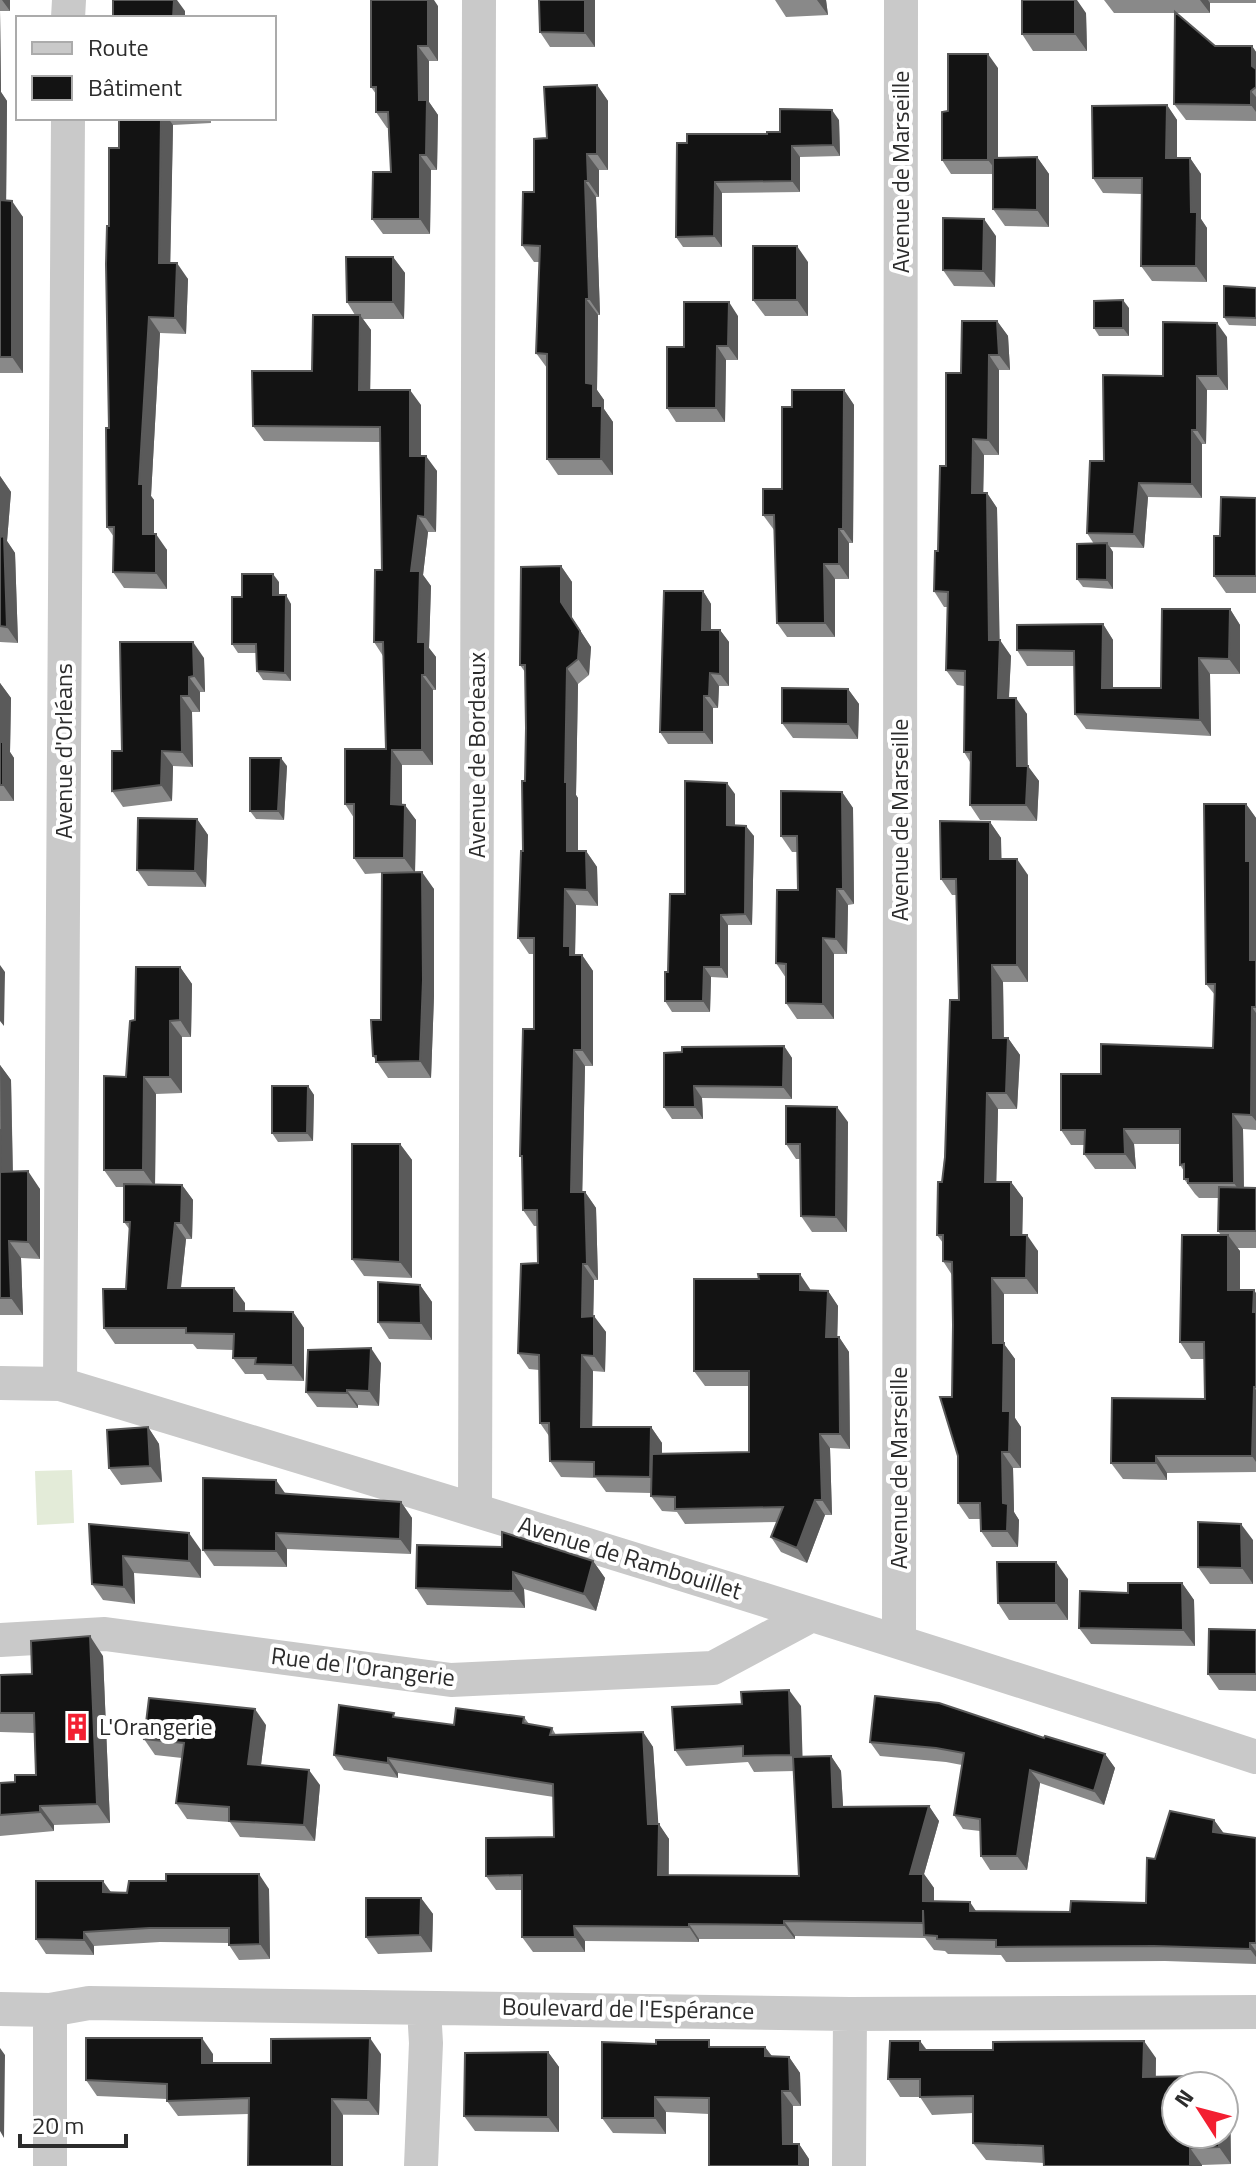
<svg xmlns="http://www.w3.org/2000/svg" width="1256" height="2166" font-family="'Titillium Web',sans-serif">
<rect width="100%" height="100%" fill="#fff"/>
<path fill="#e3ebd8" d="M72,1470L74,1523L37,1525L35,1471Z"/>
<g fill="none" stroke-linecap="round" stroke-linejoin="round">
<path stroke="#c9c9c9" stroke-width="34" d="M68,18L69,0
M0,1383L60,1384C460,1505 859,1627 1256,1757
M60,1384L68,118
M475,1510L479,0
M0,1640L105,1634L451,1680L713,1668L810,1616
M899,1640L901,0
M0,2009L50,2010L89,2003L850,2014L1256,2012
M50,2166V2010
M421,2166L426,2043L424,2009
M849,2166L850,2014"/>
</g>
<path fill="#898989" d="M0,0H10V11H0L1,92L7,101L6,200L23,217V373H0Z
M595,0V47H550L540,32Z
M775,0H826L828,15L786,17Z
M1104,0H1256V3H1210V13H1177L1215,46H1252L1256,52V121L1186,120L1174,104L1175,13H1114Z
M438,6V61H429V102L438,115L437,170H431L430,234H383L372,219L391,172L388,128H387L376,112V94L371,87Z
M1086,13L1087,51H1033L1022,34Z
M998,68V158L1037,157L1049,174V227L1005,226L993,209V174H951L942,160L948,111Z
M597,85L608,101V170H599V197H596L600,315H598L597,390L604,400V409L613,422V475H558L547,459V368L536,353L540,262H534L522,245L534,192Z
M1167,105L1177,120V158H1190L1201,174V219L1207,228V282L1152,281L1141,266L1142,194L1103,193L1093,178Z
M119,118H211V123L173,125L170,263L188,279L186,334L160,333L151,496L154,500V534L167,550V589L124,588L113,572L114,537L107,527L109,428V226L119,148Z
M839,120L840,156L800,157V192L722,193V247H683L676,237L687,143L767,134Z
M996,236L995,287L954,286L943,270Z
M393,257L405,273L404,319H363L371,330L370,390L421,405V456L437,471L436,532H428L423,575L431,586L429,648L436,657V690H433V765H402V804L416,820L415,872L434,889V996L431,1078H388L373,1056L381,1020L382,873L365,874L354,858V818L345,804L386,749L383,656L374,642L382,570L380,442L264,441L253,426L312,371L355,315L347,302Z
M808,262V316H765L753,300Z
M1256,288V326L1229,325L1224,317Z
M1129,308V336H1099L1094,328Z
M738,316V360H726L725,422H676L667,408L684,347Z
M997,321L1008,336L1010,370H999V455H984L983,493H987L997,508L999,640L1011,656L1009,698L1027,714V766L1039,781L1037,821L980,820L970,805V762L964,752V686L957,685L946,670L948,607H944L934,591L946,466Z
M1227,337L1228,390H1207L1206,444H1202V498L1148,497L1144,548L1110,547L1113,552V589L1083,587L1077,579L1094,544L1087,533L1104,461L1163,376Z
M844,390L854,405L853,543H849V579H835V637H787L777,623L774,530L763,515L782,489L792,407Z
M0,476L11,492L7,541L15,553L18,643L0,642Z
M1256,498V593H1226L1214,576Z
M561,566L572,582V618L591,647L589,675L578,684L576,795L578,798V851H586L597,867L598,906L576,905L575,955H582L593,971V1066H585L582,1192H585L596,1208L598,1280H594L593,1316L606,1332L605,1372L593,1371L592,1427H651L662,1443V1454L749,1452V1386H705L694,1371L810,1289V1291H828L838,1306L837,1337H839L849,1352L850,1449L830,1448L832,1515H825L807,1563L781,1552L771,1537L777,1522L685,1524L677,1512L662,1511L651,1496V1493L606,1492L596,1478L561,1477L550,1461L549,1436L540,1423L539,1370L529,1369L518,1353L538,1263L537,1226H534L523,1210L522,1159L520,1156L534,1029V954H529L518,938L525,781L526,728L525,672L520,665Z
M279,582V595L291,604V681L263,680L257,671L256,653H238L232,644L242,597Z
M703,591L711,604V630H720L729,642V686H719L718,708H713V744H668L660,732Z
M1230,609L1240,625V674H1210L1211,736L1086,729L1075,714L1074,666H1027L1017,650L1103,624L1113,640V688H1161Z
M204,658L205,692H200V712H192L193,767L173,766L172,801L123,807L112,791L122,751Z
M0,683L11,698L10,752L14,758V801H0Z
M848,689L859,704L858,739L793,738L782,723Z
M287,766L284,820L256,819L250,811Z
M842,792L853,808L854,904L848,905L847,954H834V1019H797L786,1003V978L776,963L798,890V852H792L781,836Z
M735,794V825L754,836L752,925H728V978L711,977L710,1012H672L665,1001L668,972L685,894Z
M1246,804L1256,818V1130L1243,1129L1244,1188H1256V1248H1237L1240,1251V1290L1256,1293V1472L1167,1473V1480L1123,1479L1111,1463L1205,1399V1359H1191L1180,1342L1221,1235L1218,1231L1219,1198H1199L1195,1194L1184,1179V1171L1180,1165V1144H1134L1136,1169H1095L1084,1154V1145H1071L1061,1130L1101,1074L1213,1048L1215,995L1206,984Z
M197,819L208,835L206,887L148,886L137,870Z
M990,822L1001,838V859L1028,875V982H1003L1004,1038H1008L1020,1055L1017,1109H998L996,1182H1011L1023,1198L1022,1235L1038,1251V1294H1004V1344L1015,1359V1418L1021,1427V1468H1013L1014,1512L1019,1520L1018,1547H992L981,1531V1519H969L958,1503V1456L952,1397L953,1325L952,1275L943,1261V1243L937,1235L959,1000L956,895H952L941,879Z
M180,967L192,984L191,1037H182V1093L156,1094L155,1184L182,1185L193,1200L192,1239H186L181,1288L245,1303V1311L293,1312L304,1328V1381L267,1380L263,1374H245L233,1358L234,1350L197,1349L193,1344H115L104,1328L126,1289L130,1230L124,1222V1187H116L104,1170L126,1077L135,1020Z
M784,1046L792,1058V1099L702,1098L703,1119H672L664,1107V1053Z
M0,1065L11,1080L13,1172L40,1189V1259L21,1258L23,1315H0Z
M308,1086L314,1095L313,1141L278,1142L272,1133Z
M848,1122L847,1232H812L801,1216L800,1159H796L786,1144Z
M400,1144L412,1160V1278L364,1276L352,1259Z
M420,1285L432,1302V1340L389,1339L378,1322Z
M381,1363L379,1406L358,1405V1408L317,1407L306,1392Z
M148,1427L159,1444L162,1482L121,1485L109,1468Z
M286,1494L401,1502L412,1518L411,1554L287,1549V1567L214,1566L203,1550Z
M89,1524L201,1550V1578L134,1573L135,1604L103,1600L92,1584Z
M1253,1540V1584H1210L1198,1567Z
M417,1545L593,1561L605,1578L596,1611L524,1589L525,1608L427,1605L416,1588Z
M1068,1579V1620H1009L998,1603Z
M1182,1583L1194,1600L1195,1646L1091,1644L1079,1628L1128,1593Z
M1256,1630V1691L1219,1690L1208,1674Z
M103,1656L110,1823L54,1825V1831L0,1836V1783L15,1782L36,1775L34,1733L0,1732V1675L32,1674Z
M801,1706L802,1757L831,1756L841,1771L843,1807L929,1806L939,1821L924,1874L934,1888V1901L976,1911L1070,1912L1146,1903L1155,1859L1214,1820L1224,1834L1256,1838V1964L1165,1961L1006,1962L1001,1955L948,1954L945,1951L934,1950L925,1938L795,1936V1939H699V1942L585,1941V1952H533L522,1937V1890H496L486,1876L554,1837V1797L398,1773V1778L344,1770L334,1755L397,1717L454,1725L524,1717L529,1724L552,1728L556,1735L643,1732L653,1747L658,1824L669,1839V1875L799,1876L794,1771L754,1772L748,1762L686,1766L675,1750Z
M266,1725L261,1765L320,1785L315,1841L240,1837L230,1822L187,1819L176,1803L182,1758L155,1755L144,1739Z
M1044,1738L1105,1754L1115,1768L1104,1805L1040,1783L1027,1870H990L981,1856L980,1831L963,1829L954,1815L962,1765L946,1762L880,1756L870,1742Z
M269,1889L270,1959L239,1960L229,1945V1943L160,1942L94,1946V1955L46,1954L36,1939L111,1892Z
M421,1898L433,1914L432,1952L378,1954L366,1937Z
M920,2041L927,2050L1156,2058V2076H1196L1202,2083H1218L1220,2086H1176L1224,2134V2092L1230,2100L1231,2164L1202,2165L1044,2163L986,2160L973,2143V2113L932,2115L920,2097H900L888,2079Z
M713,2047H765L772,2056L789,2057L800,2073L801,2106H793V2144H799L809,2159L709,2114L666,2112V2134L613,2133L602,2118Z
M548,2052L559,2067V2132L475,2131L464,2116Z
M213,2054V2063H271L381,2054L379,2115L248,2114L178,2116L167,2101V2099L97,2096L86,2080Z"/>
<path fill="#5a5a5a" d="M2,0H10V11Z
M174,0H177L185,11V18H173Z
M428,0H434L438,6V61L428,46Z
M585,0H595V47L585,33Z
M817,0H826L828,15Z
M1075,0H1077L1086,13L1087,51L1075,34Z
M1200,0H1208L1210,3V13Z
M0,10L1,92L7,101L6,216L0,208Z
M418,46L429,61V102L438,115L437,170L426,155L419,100Z
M1252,46L1256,52V72L1252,66Z
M988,54L998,68V173L988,160Z
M597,85L608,101V170L597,154Z
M1251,91L1256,97V112L1251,105Z
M1167,105L1177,120V173L1166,158Z
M832,110L839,120L840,156L833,145Z
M161,118H168L173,125L170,279L159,263Z
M792,146L800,157V192L792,181Z
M587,154L599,170V197L588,181Z
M420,155L431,170L430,234L420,219Z
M1037,157L1049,174V227L1037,210Z
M1190,158L1201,174V219L1207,228V282L1196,266L1191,212Z
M585,181L596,197L600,315L589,299Z
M715,182L722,193V247L714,236Z
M12,201L23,217V373L12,357Z
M984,219L996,236L995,287L983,271Z
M797,246L808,262V316L797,300Z
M393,257L405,273L404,319L393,302Z
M177,263L188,279L186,334L175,318Z
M586,299L598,315L597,390L604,400V409L613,422V475L601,459L593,406L586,383Z
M1123,300L1129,308V336L1123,328Z
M729,302L738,316V360L728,346Z
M360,315L371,330L370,405L359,390Z
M149,317L160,333L151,496L154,500V550L143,534L139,484Z
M997,321L1008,336L1010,370L999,355Z
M1217,323L1227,337L1228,390L1218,376Z
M717,346L726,360L725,422L716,408Z
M989,355L999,370V455L988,440Z
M1197,376L1207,390L1206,444L1197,430Z
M410,390L421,405V471L410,456Z
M844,390L854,405L853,543L843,529Z
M1192,430L1202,444V498L1192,484Z
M973,439L984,455L983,508L972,493Z
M426,456L437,471L436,532L425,517Z
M0,476L11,492L7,541L15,553L18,643L7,627L0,544Z
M1139,483L1148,497L1144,548L1134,534Z
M987,493L997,508L1000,654V640L1011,656L1008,713L998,698L989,640Z
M418,516L428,532L423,575L431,586L429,648L436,657V690L425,675L418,642L411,571Z
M839,529L849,543V579L839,564Z
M156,534L167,550V589L156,573Z
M1107,543L1113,552V589L1107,580Z
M824,564L835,579V637L825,623Z
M561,566L572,582V618L591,647L589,675L578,659L561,602Z
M273,574L279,582V603L273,595Z
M703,591L711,604V642L702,630Z
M286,595L291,604V681L285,673Z
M1230,609L1240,625V674L1229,659Z
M1103,624L1113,640V703L1102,688Z
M720,630L729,642V686L720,674Z
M193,642L204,658L205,692L194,676Z
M1199,658L1210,674L1211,736L1200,720Z
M567,668L578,684L576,795L578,798V867L567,851L565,782Z
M710,673L719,686L718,708L709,696Z
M422,675L433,690V765L422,750Z
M189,677L200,692V712L189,696Z
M0,683L11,698L10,752L14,758V801L3,785L0,745Z
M848,689L859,704L858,739L848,724Z
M181,696L192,712L193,767L182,752Z
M704,696L713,708V744L704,732Z
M1016,698L1027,714L1028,776V766L1039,781L1037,821L1026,805L1017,766Z
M392,750L402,765V820L391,804Z
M162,751L173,766L172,801L161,785Z
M281,758L287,766L284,820L278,811Z
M727,783L735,794V836L727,825Z
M842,792L853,808L854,904L843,889Z
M1246,804L1256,818V969L1250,960L1246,861Z
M405,805L416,820L415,873L404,858Z
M197,819L208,835L206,887L195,871Z
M990,822L1001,838L1002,875L990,859Z
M746,826L754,836L752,925L745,914Z
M586,851L597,867L598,906L587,890Z
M1017,859L1028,875V982L1017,965Z
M422,872L434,889V996L431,1078L420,1061Z
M565,889L576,905L575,955L581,971L564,946Z
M837,889L848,905L847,954L836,939Z
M721,915L728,925V978L721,967Z
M823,938L834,954V1019L823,1004Z
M582,955L593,971V1066L582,1050Z
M0,965L5,972L4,1026L0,1021Z
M992,965L1003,982L1004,1055L993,1038Z
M180,967L192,984L191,1037L180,1020Z
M704,967L711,977L710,1012L703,1001Z
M1252,1007L1256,1013V1121L1251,1115Z
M170,1021L182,1037V1093L170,1077Z
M1008,1038L1020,1055L1017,1109L1006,1093Z
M784,1046L792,1058V1099L783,1087Z
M574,1050L585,1066L582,1208L571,1192Z
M0,1065L11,1080L13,1189L1,1172Z
M144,1077L156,1094L155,1187L143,1170Z
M308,1086L314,1095L313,1141L307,1133Z
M694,1086L702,1098L703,1119L695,1107Z
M987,1093L998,1109L996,1198L985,1182Z
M837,1107L848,1122L847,1232L836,1217Z
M1233,1114L1243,1129L1244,1198L1234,1183Z
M1124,1129L1134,1144L1136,1169L1125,1154Z
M400,1144L412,1160V1278L400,1262Z
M28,1171L40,1189V1259L28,1242Z
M1011,1182L1023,1198L1022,1252L1011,1235Z
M182,1185L193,1200L192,1239L181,1223Z
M585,1192L596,1208L598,1280L587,1264Z
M175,1223L186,1239L179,1304L168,1288Z
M1027,1235L1038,1251V1294L1026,1278Z
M1228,1235L1240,1251V1306L1228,1290Z
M9,1241L21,1258L23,1315L11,1298Z
M583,1264L594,1280L593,1333L582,1317Z
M800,1274L810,1289L811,1305L800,1290Z
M992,1278L1004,1294V1344L1015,1359V1418L1021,1427V1468L1009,1452L993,1343Z
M420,1285L432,1302V1340L421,1323Z
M234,1288L245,1303V1327L234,1311Z
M1254,1290L1256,1293V1316L1253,1312Z
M828,1291L838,1306L837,1352L826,1337Z
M293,1312L304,1328V1381L293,1365Z
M594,1316L606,1332L605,1372L594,1356Z
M839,1337L849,1352L850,1449L840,1434Z
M371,1348L381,1363L379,1406L369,1391Z
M582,1355L593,1371L592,1443L581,1427Z
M1254,1387L1256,1390V1462L1252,1456Z
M347,1390L358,1405V1408L347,1393Z
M148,1427L159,1444L162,1482L150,1466Z
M651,1427L662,1443V1493L650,1477Z
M820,1434L830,1448L832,1515L822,1500Z
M1002,1452L1013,1468L1014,1512L1019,1520L1018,1547L1007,1531L1003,1503Z
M1156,1456L1167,1473V1480L1156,1463Z
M276,1480L287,1496L276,1493Z
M815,1500L825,1515L807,1563L797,1548Z
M401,1502L412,1518L411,1554L400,1539Z
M1241,1524L1253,1540V1584L1242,1568Z
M189,1533L201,1550V1578L189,1561Z
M276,1533L287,1549V1567L276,1551Z
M123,1556L134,1573L135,1604L124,1587Z
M593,1561L605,1578L596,1611L584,1594Z
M1056,1562L1068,1579V1620L1056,1603Z
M513,1572L524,1589L525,1608L513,1591Z
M1182,1583L1194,1600L1195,1646L1183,1630Z
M90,1636L103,1656L110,1823L97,1804Z
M789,1690L801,1706L803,1771L791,1755Z
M255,1709L266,1725L259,1780L248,1764Z
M643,1732L653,1747L659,1833V1824L669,1839L668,1890L658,1875L648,1824Z
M1105,1754L1115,1768L1104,1805L1094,1791Z
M831,1756L841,1771L844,1822L833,1807Z
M388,1758L398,1773V1778L388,1763Z
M309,1770L320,1785L315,1841L304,1825Z
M1030,1770L1040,1783L1027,1870L1017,1856Z
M40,1806L54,1825V1831L40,1812Z
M929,1806L939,1821L924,1874L934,1888V1916L923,1901L910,1874Z
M1214,1820L1225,1835L1213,1832Z
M259,1874L269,1889L270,1959L260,1944Z
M103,1881L113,1895L103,1892Z
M421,1898L433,1914L432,1952L420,1935Z
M970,1902L980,1917L970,1911Z
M784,1921L795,1936V1939L784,1925Z
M689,1924L699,1939V1942L689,1927Z
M574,1926L585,1941V1952L575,1937Z
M84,1932L94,1946V1955L84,1940Z
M1250,1943L1256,1951V1957L1250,1949Z
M202,2038L213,2054V2078L202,2063Z
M370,2038L381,2054L379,2115L368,2100Z
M920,2041L932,2058L920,2050Z
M1144,2041L1156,2058L1155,2094L1143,2077Z
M765,2047L776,2062L765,2056Z
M0,2048L5,2055L4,2138L0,2131Z
M548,2052L559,2067V2132L548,2117Z
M789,2057L800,2073L801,2106L790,2091Z
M782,2091L793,2106V2159L783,2144Z
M1224,2092L1230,2100L1231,2164L1219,2147V2134H1224Z
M655,2097L666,2112V2134L655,2118Z
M332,2099L343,2115V2166H332Z
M799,2144L809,2159V2166H799Z
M1190,2148L1202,2165V2166H1190Z"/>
<path fill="#131313" stroke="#5a5a5a" stroke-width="2" d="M113,0H174L173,18H113Z
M371,0H428V46H418L419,100H427L426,155H420V219H372L373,172H391L388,112H376V87H371Z
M539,0H585V33L540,32Z
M1022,0H1075V34H1022Z
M1175,12L1215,46H1252V66L1256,69V87L1251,91V105L1174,104Z
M948,54H988V160H942V112L948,111Z
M597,85V154H587L588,181H585L589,299H586V383L593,384V406H602L601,459H547V354L536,353L540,246L522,245L523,192H534V139L547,138L544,87Z
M1167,105L1166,158H1190L1191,212H1197L1196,266H1141L1142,178H1093L1092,106Z
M780,109L832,110L833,145L792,146V181L715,182L714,236L676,237L677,143H687V134H767V132H780Z
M119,118H161L159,263H177L175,318L149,317L139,484H143V534H156V573L113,572L114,527H107L106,428H109L106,264L107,226H109V148H119Z
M1037,157V210L993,209V158Z
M0,200L12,201V357H0Z
M943,218L984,219L983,271L943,270Z
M753,246H797V300H753Z
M346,257H393V302H347Z
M1224,286L1256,288V318L1224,317Z
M1123,300V328H1094V301Z
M684,302H729L728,346H717L716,408H667V347H684Z
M313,315H360L359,390H410V456H426L425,517L418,516L411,571H420L418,642H425V675H422V750H392L391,804L405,805L404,858H354V804H345V749H386L383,642H374L375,570H382L380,427L253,426L252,371H312Z
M962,321H997L999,355H989L988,440L973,439L972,493H987L989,640H1000L998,698H1016L1017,766H1028L1026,805H970L971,752H964L965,671L946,670L948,592L934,591L935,551H938L940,466H946V373H961Z
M1163,322L1217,323L1218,376H1197V430H1192V484L1139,483L1134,534L1087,533L1090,461H1104L1103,375L1163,376Z
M792,390H844L843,529H839V564H824L825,623H777L774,515H763V489H782V407H792Z
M1221,497L1256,498V576H1214V536H1220Z
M4,536L7,627L0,626V537Z
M1107,543V580L1077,579V544Z
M561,566V602L580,631L578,659L567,668L565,782H567V851H586L587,890L565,889L564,946H570V955H582V1050H574L571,1192H585L587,1264H583L582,1317L594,1316V1356L582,1355L581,1427H651L650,1477L594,1476V1462L550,1461L549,1423H540L539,1355L518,1353L521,1264L538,1263L537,1210H523L522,1156H520L523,1029H534V938H518L521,851H523L522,781H525L526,728L525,665H520L521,567Z
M242,574H273V595H286L285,673L257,671L256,644H232V597H242Z
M664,591H703L702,630H720V674L710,673L709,696H704V732H660Z
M1162,609H1230L1229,659L1199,658L1200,720L1075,714L1074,651L1017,650V625L1103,624L1102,688H1161Z
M120,642H193L194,676L189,677V696H181L182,752L162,751L161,785L112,791V751H122Z
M782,688L848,689V724L782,723Z
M0,742H3V785H0Z
M250,758H281L278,811H250Z
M685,781L727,783V825L746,826L745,914L721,915V967H704L703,1001H665V972H668L670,894H685Z
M781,791L842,792L843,889H837L836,939L823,938V1004L786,1003V964L776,963L777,890H798L797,836H781Z
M1204,804H1246V861H1250V960H1256V1007H1252L1251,1115L1233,1114L1234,1183H1188V1179H1184V1164L1180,1165V1129H1124L1125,1154H1084L1085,1130H1061V1074H1101V1044L1213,1048L1215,984H1206Z
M138,818L197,819L195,871L137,870Z
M940,821L990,822V859H1017V965H992L993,1038H1008L1006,1093H987L985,1182H1011V1235H1027L1026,1278H992L993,1343H1004L1003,1411H1010L1009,1452H1002L1003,1503L1008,1504L1007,1531H981L980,1503H958V1456L940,1397H952L953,1325L952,1262L943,1261V1235H937L938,1182H942L945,1157L950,1000H959L956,879H941Z
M422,872L423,980L420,1061L376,1062V1056H373L371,1020H381L382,873Z
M136,967H180V1020L170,1021V1077H144L143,1170H104V1076L126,1077L130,1021L135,1020Z
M784,1046L783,1087L694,1086L695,1107H664V1053L682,1052V1047Z
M272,1086H308L307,1133H272Z
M786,1106L837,1107L836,1217L801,1216L800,1144H786Z
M0,1129L1,1172L28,1171V1242L9,1241L11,1298H0Z
M352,1144H400V1262L352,1259Z
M124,1184L182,1185L181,1223H175L168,1288H234V1311L293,1312V1365L255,1364L256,1358H233L234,1334L186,1333V1328H104L103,1289H126L130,1222H124Z
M1219,1187L1256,1188V1231H1218Z
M1182,1235H1228V1290H1254L1253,1312H1256V1387H1254L1252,1456H1156V1463H1111L1112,1398L1205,1399L1204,1342H1180Z
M758,1274H800V1290L828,1291L826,1337H839L840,1434H820L822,1500H815L797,1548L771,1537L783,1507L675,1509V1497L651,1496L652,1454L749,1452V1371H694V1279H759Z
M378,1282L420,1285L421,1323L378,1322Z
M371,1348L369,1391L347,1390V1393L306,1392L308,1350Z
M148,1427L150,1466L109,1468L107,1430Z
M203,1478L276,1480V1493L401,1502L400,1539L276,1533V1551L203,1550Z
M1198,1522L1241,1524L1242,1568L1198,1567Z
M89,1524L189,1533V1561L123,1556L124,1587L92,1584Z
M502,1532L593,1561L584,1594L513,1572V1591L416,1588L417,1545L502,1547Z
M997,1562H1056V1603H998Z
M1128,1583H1182L1183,1630L1079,1628L1080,1591L1128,1593Z
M1209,1629L1256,1630V1674H1208Z
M90,1636L97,1804L40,1806V1812L0,1815V1783L15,1782V1775H36L34,1713H0V1675L32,1674L31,1641Z
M789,1690L791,1755L743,1756V1746L675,1750L672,1707L742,1704L741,1692Z
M875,1696L939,1703L1044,1738L1045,1736L1105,1754L1094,1791L1030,1770L1017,1856H981L980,1819L954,1815L964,1753L936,1748L870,1742Z
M149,1698L255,1709L248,1764L309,1770L304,1825L229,1821V1807L176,1803L184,1743L144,1739Z
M339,1705L394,1713L393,1717L454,1725L456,1708L524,1717L523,1723L552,1728L550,1735L643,1732L648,1824H659L658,1875L799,1876L793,1757L831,1756L833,1807L929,1806L910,1874H923V1901L970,1902V1911L1070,1912L1071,1901L1146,1903L1147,1858L1155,1859L1170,1811L1214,1820L1213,1832L1256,1838V1943H1250V1949L1154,1946L996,1947V1940L937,1939V1936L924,1935L923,1910V1923L784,1921V1925L689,1924V1927L574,1926L575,1937H522V1875L486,1876V1838L554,1837L553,1784L388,1758V1763L334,1755Z
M166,1874H259L260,1944L229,1945V1928H149L84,1932V1940L36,1939V1881H103V1892L127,1893L129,1881H166Z
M366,1898H421L420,1935L366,1937Z
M86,2038H202V2063H271V2039L370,2038L368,2100L332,2099V2166H248L249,2098L167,2101V2084L86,2080Z
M656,2040H709V2047H765V2056L789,2057L790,2091H782L783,2144H799V2166H709V2098L655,2097V2118H602V2042L656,2044Z
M890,2041H920V2050H993V2042L1144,2041L1143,2077L1196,2076L1198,2084L1218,2083V2086H1176V2134H1219V2147L1190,2148V2166H1044L1043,2146L973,2143V2096L920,2097V2079H888Z
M548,2052V2117L464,2116L465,2053Z"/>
<defs>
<symbol id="building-bare" viewBox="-9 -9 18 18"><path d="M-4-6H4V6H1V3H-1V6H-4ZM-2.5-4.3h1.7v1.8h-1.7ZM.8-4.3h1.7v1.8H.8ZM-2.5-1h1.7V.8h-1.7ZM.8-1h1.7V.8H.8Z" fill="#f31f31" stroke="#fff" stroke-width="2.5" paint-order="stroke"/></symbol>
</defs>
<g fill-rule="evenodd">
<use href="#building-bare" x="57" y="1707" width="40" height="40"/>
</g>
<g text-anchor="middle" stroke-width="8" stroke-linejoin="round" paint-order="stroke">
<g font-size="24" fill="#2c2c2c" stroke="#fff">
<text transform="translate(901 172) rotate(-90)" y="8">Avenue de Marseille</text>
<text transform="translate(64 751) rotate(-90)" y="8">Avenue d'Orléans</text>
<text transform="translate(477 755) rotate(-90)" y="8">Avenue de Bordeaux</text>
<text transform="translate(900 820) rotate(-90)" y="8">Avenue de Marseille</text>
<text transform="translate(899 1468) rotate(-90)" y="8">Avenue de Marseille</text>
<text transform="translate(630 1558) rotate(17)" y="8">Avenue de Rambouillet</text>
<text transform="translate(363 1667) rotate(7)" y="8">Rue de l'Orangerie</text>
<text transform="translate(628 2009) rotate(1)" y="8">Boulevard de l'Espérance</text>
</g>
<g font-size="24" fill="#2c2c2c" stroke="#fff" text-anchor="start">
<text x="99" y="1735">L'Orangerie</text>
</g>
</g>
<rect x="16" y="16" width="260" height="104" fill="#ffffff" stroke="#ababab" stroke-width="2"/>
<rect x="32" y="42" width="40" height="12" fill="#c9c9c9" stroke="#ababab" stroke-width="2"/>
<text x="88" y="56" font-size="24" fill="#2c2c2c">Route</text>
<rect x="32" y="76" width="40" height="24" fill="#131313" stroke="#ababab" stroke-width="2"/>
<text x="88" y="96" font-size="24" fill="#2c2c2c">Bâtiment</text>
<g transform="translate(1200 2110) rotate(306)"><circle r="38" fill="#ffffff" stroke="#ababab" stroke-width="2"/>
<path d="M0-6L14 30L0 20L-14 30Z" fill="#f31f31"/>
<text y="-12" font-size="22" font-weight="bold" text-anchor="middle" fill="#2c2c2c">N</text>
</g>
<path d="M20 2134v12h106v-12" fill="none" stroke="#2c2c2c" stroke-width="4"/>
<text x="32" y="2134" font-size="24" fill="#2c2c2c" stroke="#ffffff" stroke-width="6" paint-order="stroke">20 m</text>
</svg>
